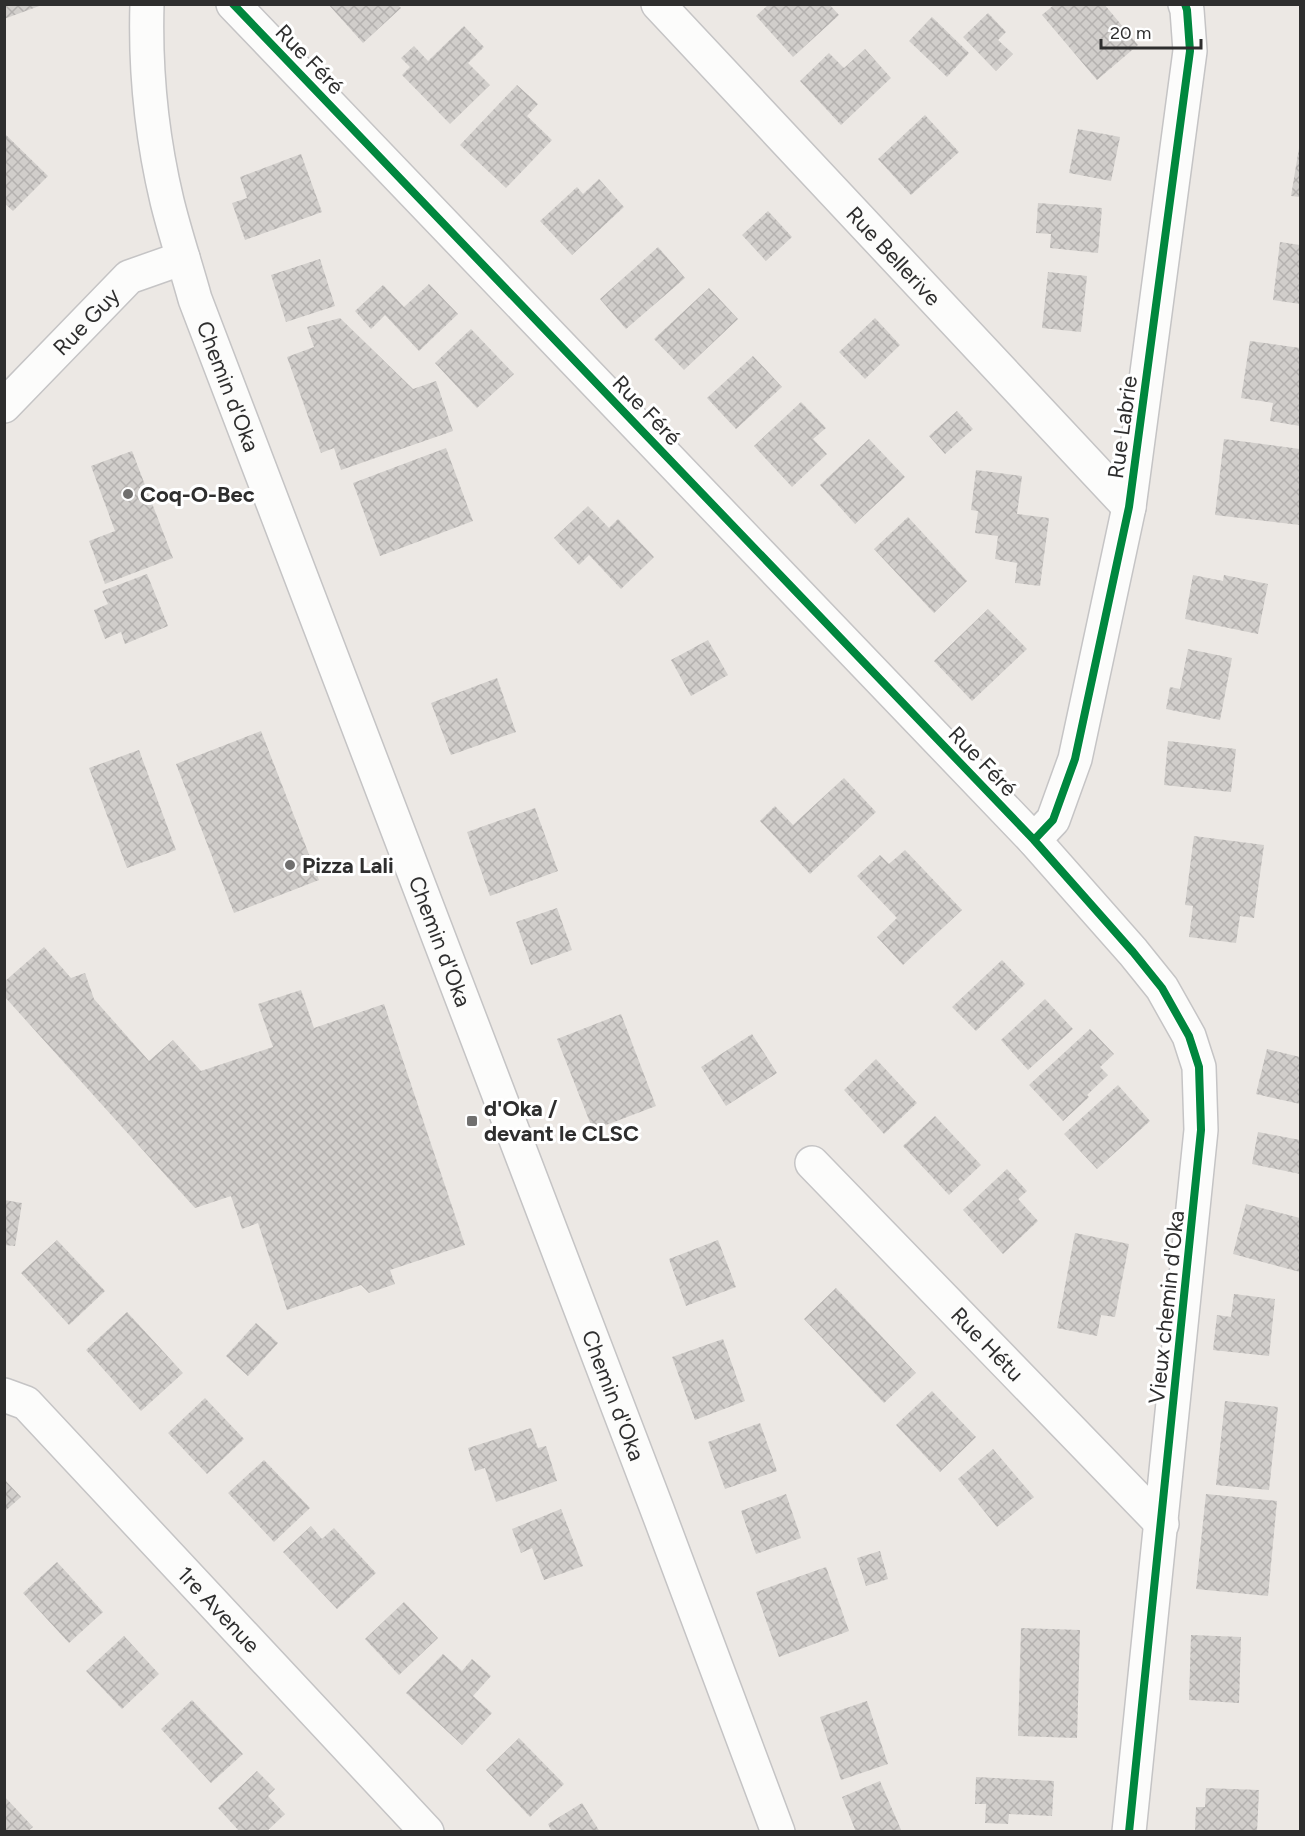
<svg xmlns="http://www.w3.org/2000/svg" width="1305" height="1836" font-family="Figtree,sans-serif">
<defs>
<pattern id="building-cross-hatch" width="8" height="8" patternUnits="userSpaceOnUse" patternTransform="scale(1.5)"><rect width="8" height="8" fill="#d1cecb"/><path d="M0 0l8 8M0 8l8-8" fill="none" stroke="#b4b1af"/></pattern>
</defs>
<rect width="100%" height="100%" fill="#ece8e4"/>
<path fill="url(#building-cross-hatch)" d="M4,4H42V5L4,19Z
M328,4H397L401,8L363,43Z
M769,4H829L839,15L793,57L756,16Z
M1055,4H1104L1138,45L1097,80L1042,15Z
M988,13L1006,32L998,40L1013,54L996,71L963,37Z
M932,17L969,53L947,77L909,41Z
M464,26L484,47L468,63L490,85L450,124L402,75L410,67L401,58L414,46L428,61Z
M865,49L891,78L841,125L800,81L829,53L844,68Z
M517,85L538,104L527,116L552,140L506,188L460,145Z
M925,115L959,152L911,195L878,159Z
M1078,129L1120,137L1111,181L1069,173Z
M4,133L48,176L13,211L4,203Z
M1299,148H1300V197L1291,196Z
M301,154L322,212L245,240L232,203L247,198L240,177Z
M599,179L624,207L572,255L540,221L577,187L583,194Z
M1038,203L1102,208L1098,253L1050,248L1051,234L1036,233Z
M768,211L792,237L766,261L742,235Z
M1280,242L1300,245V304L1273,300Z
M658,247L685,278L626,329L600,299Z
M320,259L335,306L286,322L271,275Z
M1048,272L1087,276L1081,332L1042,328Z
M429,284L458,314L419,351L385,315L371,329L355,311L383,285L404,307Z
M709,288L738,319L684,370L654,339Z
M340,318L413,389L436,381L453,431L341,470L334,448L321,453L287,357L314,347L307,327Z
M875,318L900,345L865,379L839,352Z
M471,329L514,374L477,408L435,363Z
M1250,341L1300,348V426L1270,421L1273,403L1241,398Z
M753,356L782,387L736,429L707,398Z
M801,402L826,428L813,439L827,454L792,487L754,446Z
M957,411L973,429L945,454L929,436Z
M869,439L905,477L855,524L820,485Z
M1224,439L1300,449V525L1215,515Z
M446,448L473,521L380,556L353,483Z
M132,451L173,558L105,584L89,541L115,531L91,466Z
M976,470L1022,476L1017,514L1049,518L1040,586L1015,583L1017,563L995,559L998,536L975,533L978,511L971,510Z
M588,506L609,528L618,519L654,557L621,589L589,555L579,565L554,538Z
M908,517L967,581L934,613L874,549Z
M147,574L168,626L125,644L121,632L105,639L94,610L108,604L102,591Z
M1193,575L1223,581L1224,575L1268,584L1258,634L1185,619Z
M988,609L1027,649L972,701L934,661Z
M708,640L728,675L691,696L671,660Z
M1188,649L1232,658L1220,720L1166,709L1170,687L1180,689Z
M497,678L516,732L451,755L431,703Z
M261,731L319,880L234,913L176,764Z
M1168,741L1236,749L1231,792L1164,785Z
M139,750L176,850L127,868L89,768Z
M844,778L876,812L810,874L760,821L775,806L793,825Z
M535,808L558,871L490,896L467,832Z
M1194,836L1264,845L1254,918L1240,916L1236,943L1189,937L1193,906L1185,905Z
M905,850L962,910L903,965L877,937L897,918L857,876L880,855L889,864Z
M557,908L572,950L531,965L516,922Z
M44,947L71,978L85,973L94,999L149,1061L173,1040L201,1071L273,1047L258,1004L301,990L314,1028L384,1004L465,1245L390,1270L395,1284L369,1293L361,1285L287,1310L258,1223L242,1229L231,1196L195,1208L4,996V982Z
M1002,960L1025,984L976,1031L952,1007Z
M1045,999L1073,1029L1028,1070L1001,1040Z
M621,1014L656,1106L593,1130L557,1039Z
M1090,1029L1114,1054L1100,1067L1108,1075L1087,1095L1089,1097L1063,1121L1029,1085Z
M752,1034L777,1073L726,1106L701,1067Z
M1267,1049L1300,1057V1104L1256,1094Z
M876,1059L917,1103L884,1134L844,1090Z
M1118,1085L1150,1121L1097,1169L1064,1134Z
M935,1116L981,1165L949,1195L903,1146Z
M1258,1132L1300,1140V1174L1252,1164Z
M1007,1169L1027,1191L1018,1199L1038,1221L1003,1254L963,1210Z
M4,1200L22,1203L15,1246L4,1245Z
M1246,1204L1300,1218V1272L1233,1254Z
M1075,1233L1129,1244L1115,1317L1101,1315L1097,1336L1057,1328Z
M57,1240L105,1291L69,1325L21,1273Z
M718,1240L736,1287L686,1306L669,1259Z
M836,1288L916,1373L884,1403L804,1319Z
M1234,1294L1275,1299L1269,1356L1213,1350L1217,1315L1231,1317Z
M127,1312L183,1373L141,1411L86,1350Z
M256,1323L278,1343L248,1376L226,1356Z
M723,1339L745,1401L695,1420L672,1357Z
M932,1391L976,1437L940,1472L896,1425Z
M205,1398L244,1439L207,1474L168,1433Z
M1225,1401L1278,1407L1269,1490L1216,1485Z
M760,1423L777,1471L725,1489L708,1442Z
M531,1428L538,1448L546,1446L557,1481L496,1502L485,1468L475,1471L468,1448Z
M993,1449L1034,1497L997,1527L958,1479Z
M264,1460L310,1508L274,1542L228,1493Z
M4,1479L21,1497L4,1512Z
M786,1494L801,1538L756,1554L741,1511Z
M1206,1494L1277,1501L1268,1596L1196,1589Z
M561,1509L583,1566L544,1580L532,1548L521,1553L512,1529Z
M311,1526L322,1539L334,1528L376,1573L337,1609L283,1552Z
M880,1551L888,1579L866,1586L857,1558Z
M57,1562L103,1612L69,1643L23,1593Z
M826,1567L849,1631L779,1657L756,1592Z
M404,1602L438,1638L399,1675L365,1639Z
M1021,1628L1080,1630L1077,1738L1018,1736Z
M1191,1635L1241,1637L1239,1703L1189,1700Z
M124,1636L159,1674L122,1709L86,1671Z
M443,1654L462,1671L472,1659L491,1676L473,1696L492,1713L462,1745L406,1693Z
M192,1700L243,1754L211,1783L161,1729Z
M867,1701L888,1764L841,1780L820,1717Z
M519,1738L564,1784L530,1817L486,1770Z
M257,1771L275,1789L268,1796L285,1814L266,1832H240L218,1808Z
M976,1777L1054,1781L1052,1816L1009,1814L1008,1824L985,1823L986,1804H975Z
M880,1781L902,1832H856L842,1797Z
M1206,1788L1259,1790L1257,1832H1195L1196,1807H1205Z
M4,1796L33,1827L27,1832H4Z
M582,1803L600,1832H552L548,1824Z"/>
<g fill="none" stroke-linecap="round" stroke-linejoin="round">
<defs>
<g id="street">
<path d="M233,4L1034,840L1133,952L1162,988L1189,1036L1199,1067L1201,1130L1129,1832"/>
<path id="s1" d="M658,4L1129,507"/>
<path id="s2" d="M4,406L129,277L183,258"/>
<path d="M1034,840L1053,820L1075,759L1129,507L1190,51L1187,10L1185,4"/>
<path id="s3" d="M812,1163L1162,1524"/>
<path id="s4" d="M4,1395L26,1403L427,1832"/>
</g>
<g id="secondary">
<path id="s5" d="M147,4C145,70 152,138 167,201C175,234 186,266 195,299L657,1509L778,1832"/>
</g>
</defs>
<use href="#street" stroke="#c5c4c5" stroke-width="36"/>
<use href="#secondary" stroke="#c5c4c5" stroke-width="36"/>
<use href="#street" stroke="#fcfcfb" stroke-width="33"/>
<use href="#secondary" stroke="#fcfcfb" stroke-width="33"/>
<defs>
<path id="cycleway" d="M233,4L1034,840L1133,952L1162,988L1189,1036L1199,1067L1201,1130L1129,1832
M1034,840L1053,820L1075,759L1129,507L1190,51L1187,10L1185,4"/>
</defs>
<use href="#cycleway" stroke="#fff" stroke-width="11"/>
<use href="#cycleway" stroke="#00873e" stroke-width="8"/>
</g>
<g fill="#706f6e" stroke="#fff" stroke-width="2">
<circle cx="128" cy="494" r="6"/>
<circle cx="290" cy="865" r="6"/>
<rect x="466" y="1115" width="12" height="12" rx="3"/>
</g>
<g text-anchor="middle" stroke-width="6" stroke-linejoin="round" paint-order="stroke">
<g font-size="22" fill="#2e2e2e" stroke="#fff">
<text transform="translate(310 59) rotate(46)" y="8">Rue Féré</text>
<text dy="8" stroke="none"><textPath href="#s1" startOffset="345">Rue Bellerive</textPath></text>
<text dy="8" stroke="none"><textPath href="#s2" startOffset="118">Rue Guy</textPath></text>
<text dy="8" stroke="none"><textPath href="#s5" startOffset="394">Chemin d'Oka</textPath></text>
<text transform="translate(647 410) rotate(46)" y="8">Rue Féré</text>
<text transform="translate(1122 427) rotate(-82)" y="8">Rue Labrie</text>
<text transform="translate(983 761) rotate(46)" y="8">Rue Féré</text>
<text dy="8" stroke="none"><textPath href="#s5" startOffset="988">Chemin d'Oka</textPath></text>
<text transform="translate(1166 1307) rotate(-84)" y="8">Vieux chemin d'Oka</text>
<text dy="8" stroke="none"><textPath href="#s3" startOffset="252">Rue Hétu</textPath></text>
<text dy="8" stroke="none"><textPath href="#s5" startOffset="1474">Chemin d'Oka</textPath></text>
<text dy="8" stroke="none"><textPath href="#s4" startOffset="306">1re Avenue</textPath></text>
</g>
<g font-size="22" font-weight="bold" fill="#2e2e2e" stroke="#fff" text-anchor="start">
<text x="140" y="502">Coq-O-Bec</text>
<text x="302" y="873">Pizza Lali</text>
<text x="484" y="1116">d'Oka /<tspan x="484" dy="25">devant le CLSC</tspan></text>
</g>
</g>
<rect width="1305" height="1836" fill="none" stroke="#2e2e2e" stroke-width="12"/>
<path d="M1101 39v9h100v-9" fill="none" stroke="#2e2e2e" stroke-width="3"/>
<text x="1110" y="39" font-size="18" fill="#2e2e2e" stroke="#ffffff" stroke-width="4.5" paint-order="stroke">20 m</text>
</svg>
